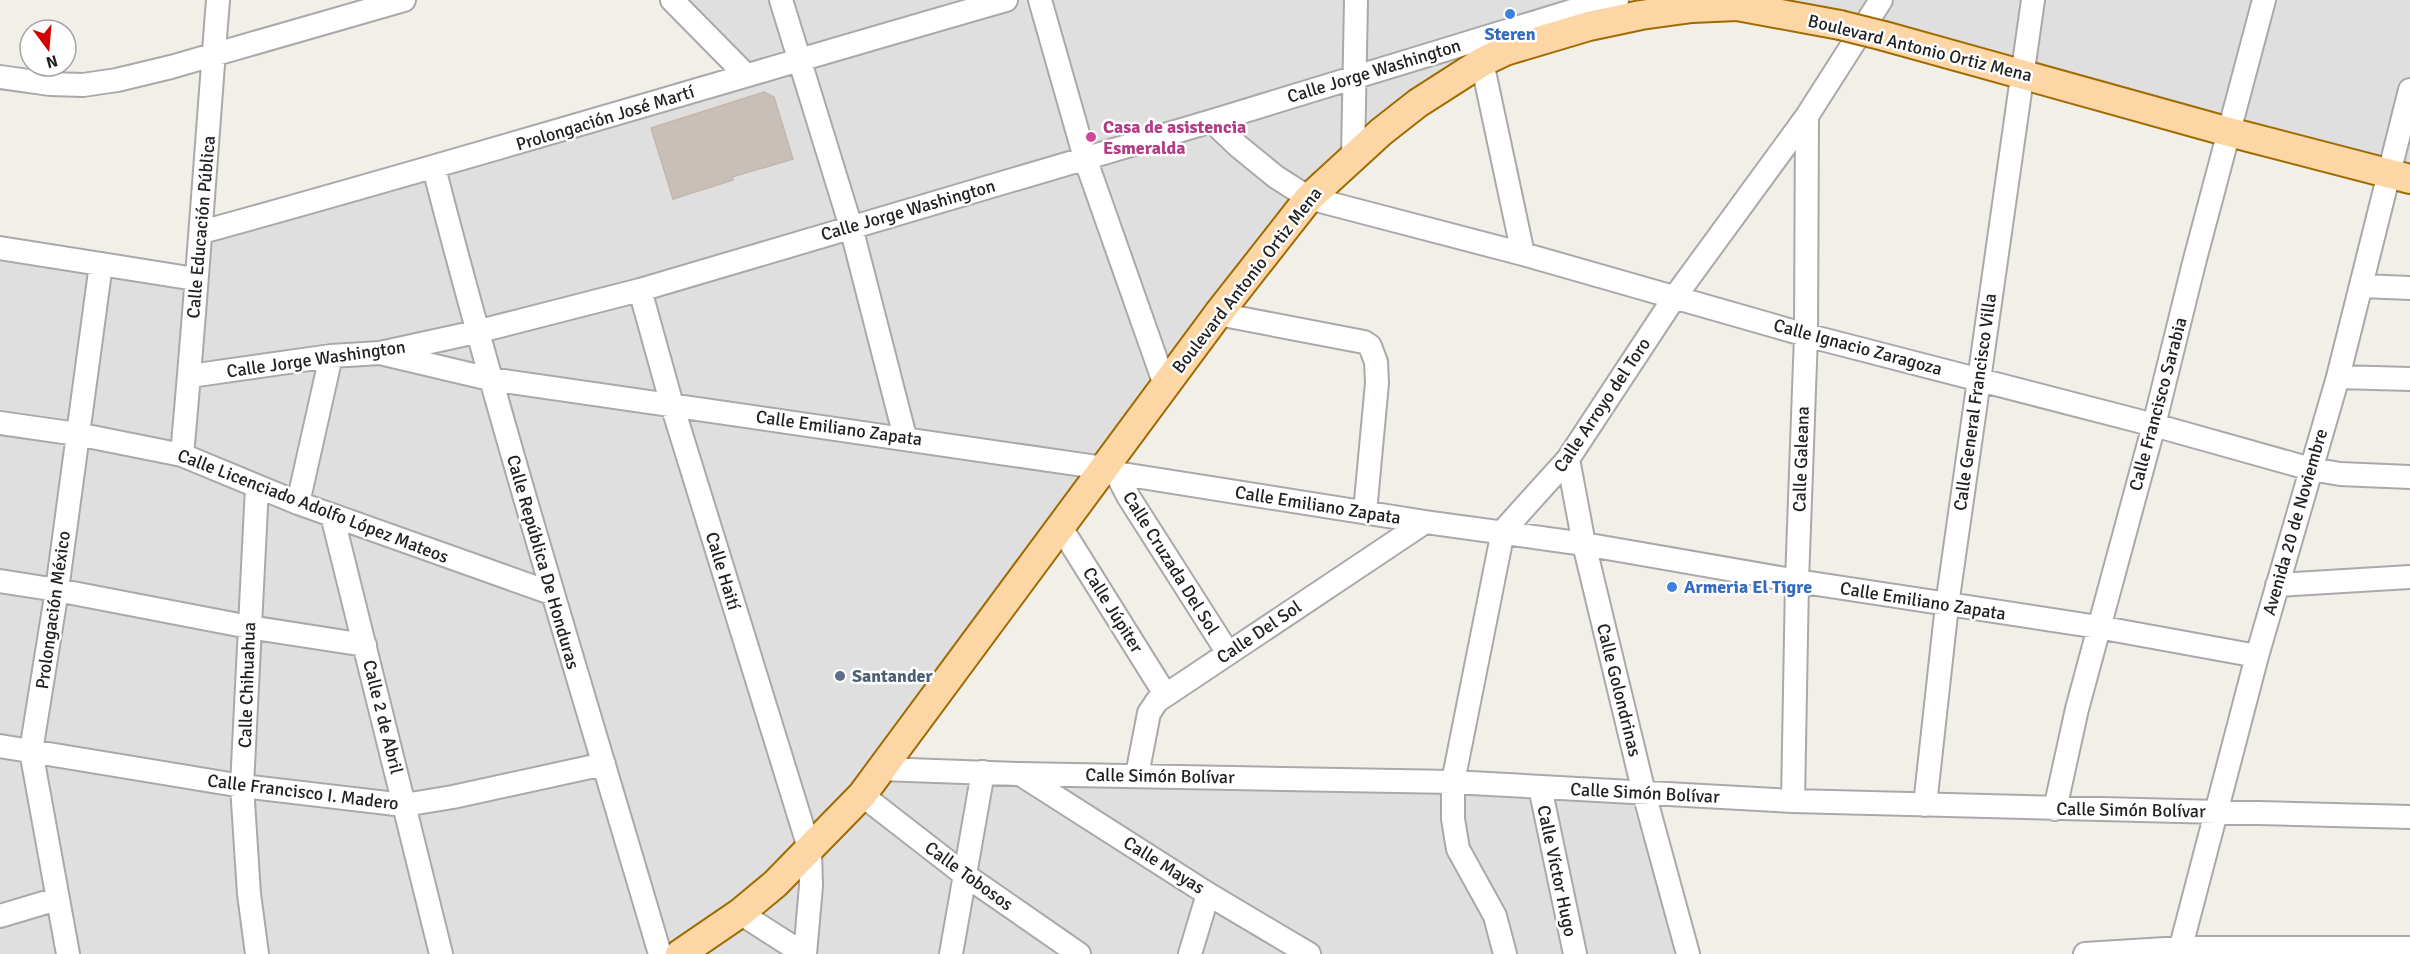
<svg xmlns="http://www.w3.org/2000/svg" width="2410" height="954" font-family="Signika,sans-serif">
<rect width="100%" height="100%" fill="#f2efe9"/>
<path fill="#e0dfdf" d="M659,0H2410V183L1842,32L1729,12L1664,18L1455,81L1317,198L872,771L1630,795L1682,954H0V252L186,280L191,241L736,80Z"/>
<path fill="#c7bfb8" stroke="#c4b6ab" stroke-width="1.5" d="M764,92L774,97L793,159L732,177L733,180L673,199L651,128Z"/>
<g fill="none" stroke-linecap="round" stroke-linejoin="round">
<defs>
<path id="minor" d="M672,0L746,75
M781,0L851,227L905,437
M1040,0L1085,158L1165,385
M1482,62L1523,254
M0,77L50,84L83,85L117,80L171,67L404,0
M1212,121L1238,146L1276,177L1309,198L1523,254L1806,335L2154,425L2311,469L2340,474L2410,477
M1353,156L1356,0
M434,168C502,432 583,692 660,954
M202,232C471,158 738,77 1006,0
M0,248L195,279
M2362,286L2410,288
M640,290L672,405L810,851L811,886L805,954
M1218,314L1364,342L1370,346L1376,362L1377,383L1365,512
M380,353L490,379L1104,468L1116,473L1425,522L1584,544L1797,581L2098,627L2257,656
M190,376L331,356L380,353L476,332L640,290L1212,121L1585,7L1617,0
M2338,377L2410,379
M0,423L77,434L182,455L298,503L551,593
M182,455C196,303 206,152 218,0
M1568,459L1584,544L1644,793L1688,954
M1116,473L1128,496L1228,653
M257,487L242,786L249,894L257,954
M298,503L331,356
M332,515L441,954
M1060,526L1165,694
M0,581L57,590L249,627L365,645
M2277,585L2410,577
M0,746L242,786L404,805L453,797L604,764
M881,769L1019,774L1453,782L1793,801L2410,817
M1020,774L1208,894L1309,954
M1137,775L1149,713L1157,701L1425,522
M1540,787L1575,954
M862,795L965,875L1079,954
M1793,801L1797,581L1806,335L1807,116
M1925,805L1947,605L2033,0
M2055,809L2077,709L2154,425L2194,263L2264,0
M740,913L804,954
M0,916L57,899
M68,954L31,751L57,590L101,264
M951,954L983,772
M1190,954L1208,894
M1505,954L1495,916L1458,849L1453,819V782L1503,531L1568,459L1674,298L1807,116L1881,0
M2085,954L2181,948H2410
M2179,954L2257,656L2338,377L2410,90"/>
<path id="major" d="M1884,36L2229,132L2410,179
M680,954L740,913L775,884L862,795L1218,314L1309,198L1381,132L1418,103L1482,62L1505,51L1589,26L1641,15L1692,8L1737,6L1840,25"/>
</defs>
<use href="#minor" stroke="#a9a9a9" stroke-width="26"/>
<use href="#major" stroke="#a06b00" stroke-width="32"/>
<use href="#minor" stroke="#fff" stroke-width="22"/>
<use href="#major" stroke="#fcd6a4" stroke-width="28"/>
<defs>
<path id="major-bridge" d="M1840,25L1884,36"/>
</defs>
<use href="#major-bridge" stroke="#a06b00" stroke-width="32" stroke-linecap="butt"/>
<use href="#major-bridge" stroke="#fcd6a4" stroke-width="28"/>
</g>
<g fill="#3f7fe0" stroke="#fff" stroke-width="2">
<circle cx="1510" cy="14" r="6"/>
<circle cx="1672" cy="587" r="6"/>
</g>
<circle fill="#d1479c" stroke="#fff" stroke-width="2" cx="1091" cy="137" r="6"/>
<circle fill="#5c6f8a" stroke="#fff" stroke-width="2" cx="840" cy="676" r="6"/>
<g text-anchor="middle" stroke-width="5" stroke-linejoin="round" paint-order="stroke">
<g font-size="18" font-weight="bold" fill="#366cbe" stroke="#fff">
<text x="1510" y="40">Steren</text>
<text x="1684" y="593" text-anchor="start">Armeria El Tigre</text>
</g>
<g font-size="18" fill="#222" stroke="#fff">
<text transform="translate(1920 48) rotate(14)" y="6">Boulevard Antonio Ortiz Mena</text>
<text transform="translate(1374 71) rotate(-17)" y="6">Calle Jorge Washington</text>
<text transform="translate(605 118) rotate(-17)" y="6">Prolongación José Martí</text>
<text transform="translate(908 210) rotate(-16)" y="6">Calle Jorge Washington</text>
<text transform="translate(201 227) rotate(-85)" y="6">Calle Educación Pública</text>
<text transform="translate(1247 280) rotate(-52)" y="6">Boulevard Antonio Ortiz Mena</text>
<text transform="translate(1858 347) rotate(15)" y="6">Calle Ignacio Zaragoza</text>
<text transform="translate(316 359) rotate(-8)" y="6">Calle Jorge Washington</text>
<text transform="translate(1975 402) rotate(-82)" y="6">Calle General Francisco Villa</text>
<text transform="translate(2158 404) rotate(-75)" y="6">Calle Francisco Sarabia</text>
<text transform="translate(1602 405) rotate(-56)" y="6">Calle Arroyo del Toro</text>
<text transform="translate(839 428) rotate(8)" y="6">Calle Emiliano Zapata</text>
<text transform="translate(1801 459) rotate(-88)" y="6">Calle Galeana</text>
<text transform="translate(1318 505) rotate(9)" y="6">Calle Emiliano Zapata</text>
<text transform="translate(313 506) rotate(21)" y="6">Calle Licenciado Adolfo López Mateos</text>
<text transform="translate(2295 522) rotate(-74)" y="6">Avenida 20 de Noviembre</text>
<text transform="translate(543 562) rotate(74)" y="6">Calle República De Honduras</text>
<text transform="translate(1171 563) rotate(58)" y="6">Calle Cruzada Del Sol</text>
<text transform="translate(723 571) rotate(73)" y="6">Calle Haití</text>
<text transform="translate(1923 601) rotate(9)" y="6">Calle Emiliano Zapata</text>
<text transform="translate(53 610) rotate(-82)" y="6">Prolongación México</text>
<text transform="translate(1113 610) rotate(58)" y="6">Calle Júpiter</text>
<text transform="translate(1259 632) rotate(-34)" y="6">Calle Del Sol</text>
<text transform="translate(247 685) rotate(-88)" y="6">Calle Chihuahua</text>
<text transform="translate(1619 690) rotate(76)" y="6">Calle Golondrinas</text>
<text transform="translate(383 717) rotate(76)" y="6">Calle 2 de Abril</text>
<text transform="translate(1160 776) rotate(1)" y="6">Calle Simón Bolívar</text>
<text transform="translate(303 792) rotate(7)" y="6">Calle Francisco I. Madero</text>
<text transform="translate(1645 793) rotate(3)" y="6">Calle Simón Bolívar</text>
<text transform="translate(2131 810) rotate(1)" y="6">Calle Simón Bolívar</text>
<text transform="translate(1164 865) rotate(32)" y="6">Calle Mayas</text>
<text transform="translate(1557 871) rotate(78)" y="6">Calle Víctor Hugo</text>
<text transform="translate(969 876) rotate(36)" y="6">Calle Tobosos</text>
</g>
<g font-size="18" font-weight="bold" fill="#b23c85" stroke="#fff" text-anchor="start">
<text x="1103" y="133">Casa de asistencia<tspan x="1103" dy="21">Esmeralda</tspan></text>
</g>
<g font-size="18" font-weight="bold" fill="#4e5e75" stroke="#fff" text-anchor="start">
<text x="852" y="682">Santander</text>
</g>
</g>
<g transform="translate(48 48) rotate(164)"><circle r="28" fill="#ffffff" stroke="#a7a7a7" stroke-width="1.5"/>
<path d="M0-4.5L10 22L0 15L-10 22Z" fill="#d40000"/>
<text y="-9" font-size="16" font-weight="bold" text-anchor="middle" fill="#222222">N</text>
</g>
</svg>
